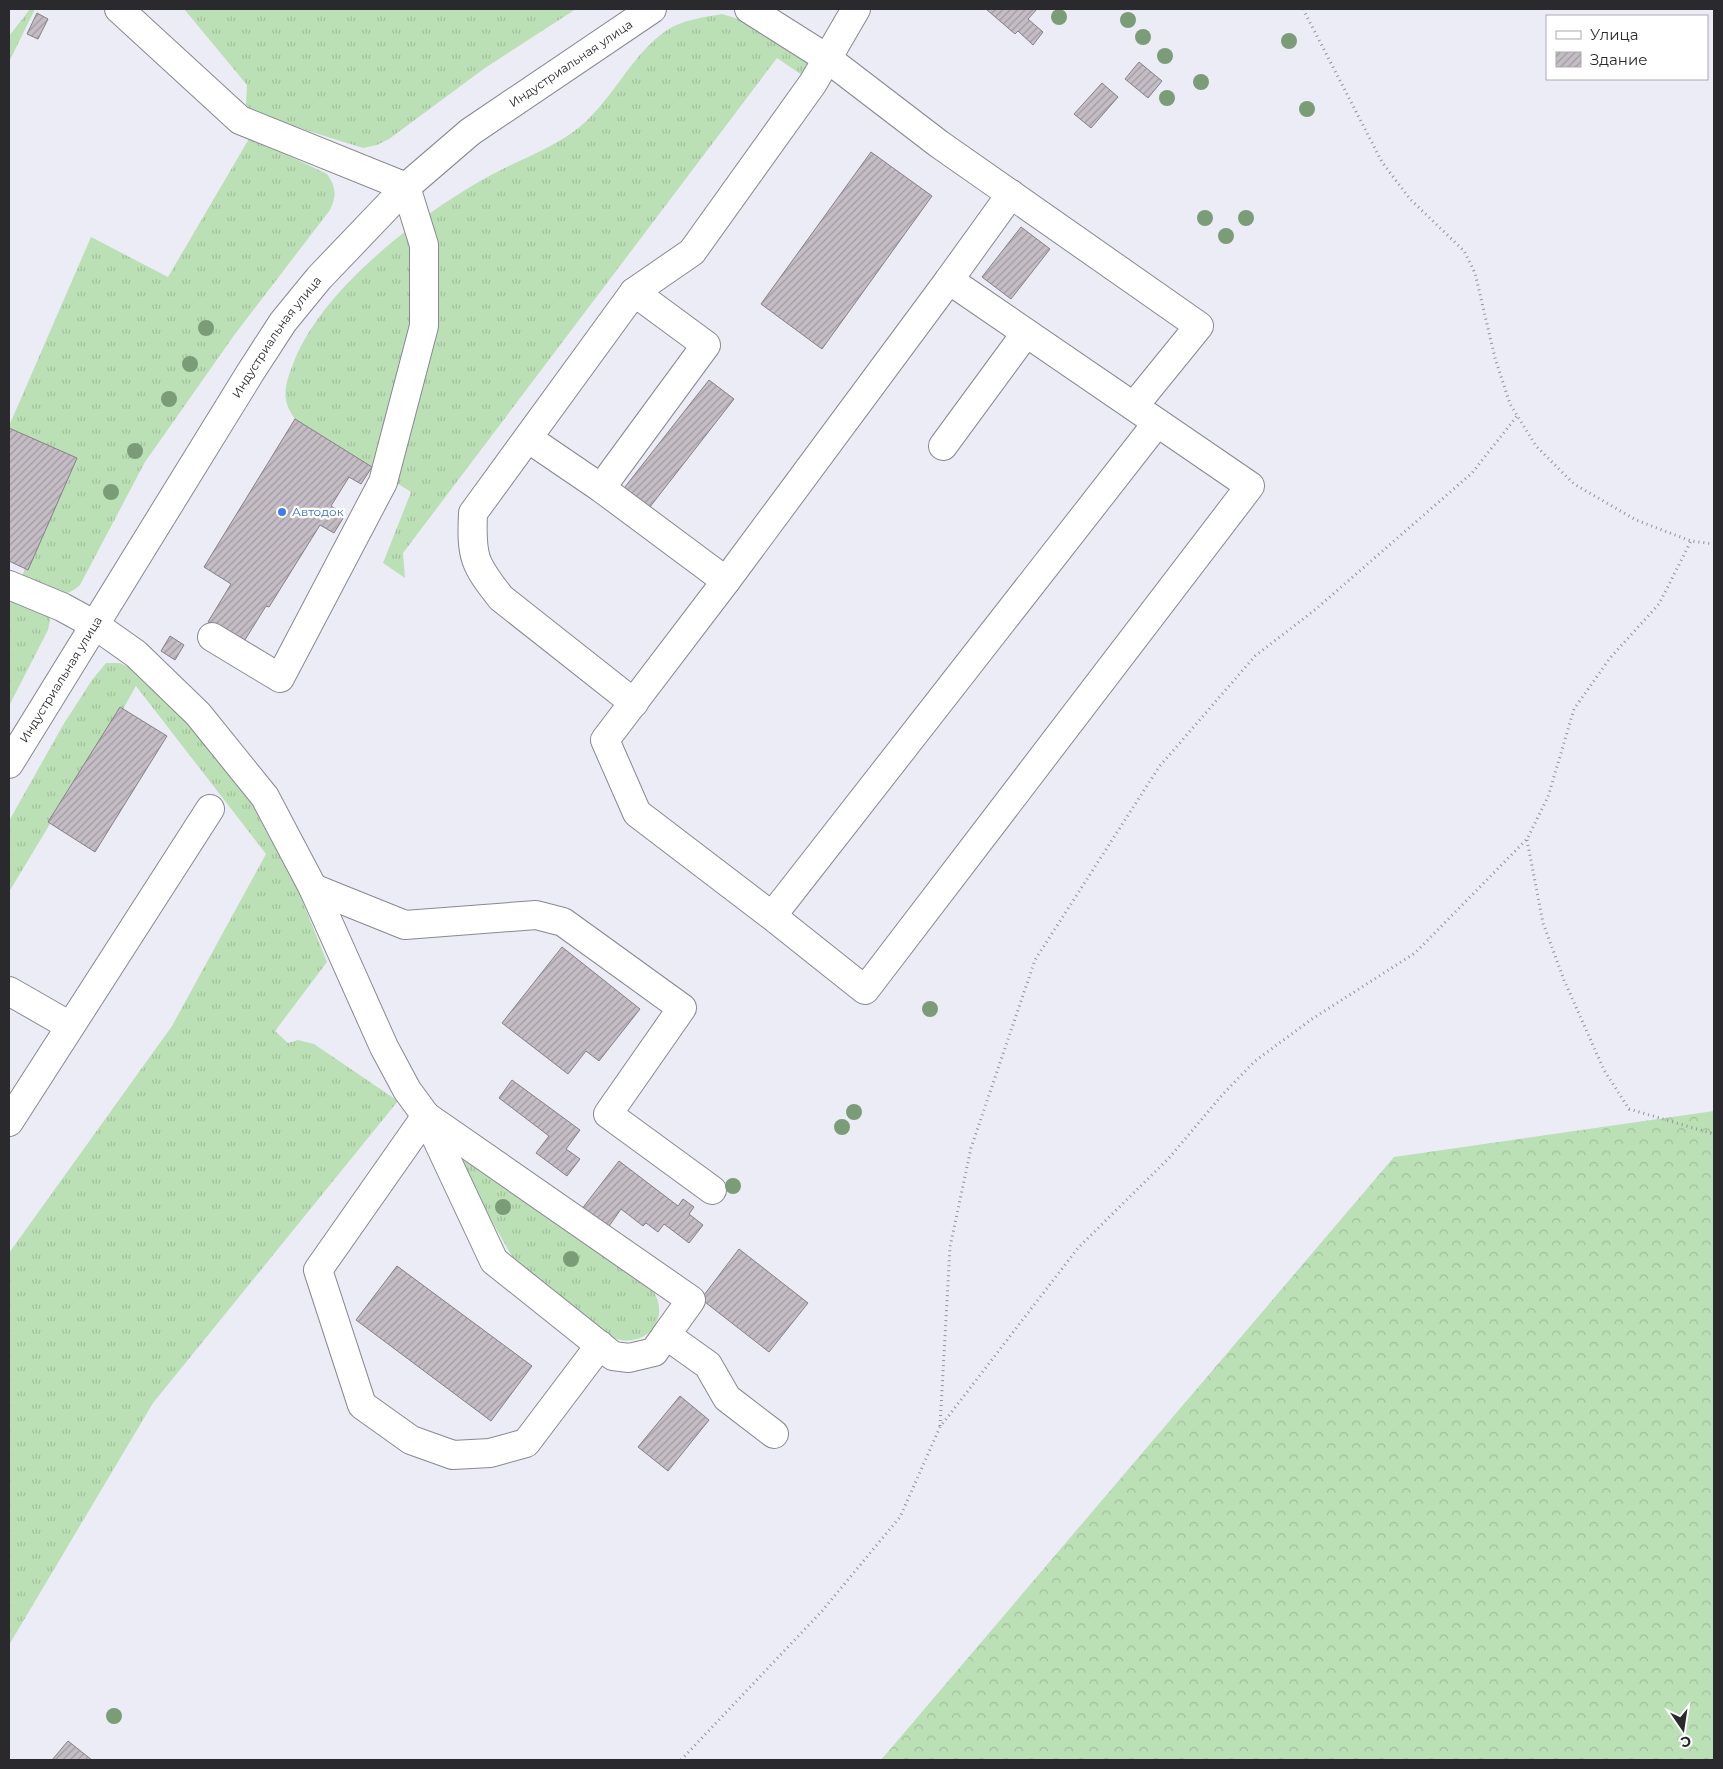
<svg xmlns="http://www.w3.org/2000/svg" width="1723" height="1769" font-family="Montserrat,sans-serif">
<defs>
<pattern id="grass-tufts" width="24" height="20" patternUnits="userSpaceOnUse" patternTransform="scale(1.25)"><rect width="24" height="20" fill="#bbe0b5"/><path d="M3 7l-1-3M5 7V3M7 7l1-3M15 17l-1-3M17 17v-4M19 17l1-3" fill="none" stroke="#a1c09c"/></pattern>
<pattern id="forest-crowns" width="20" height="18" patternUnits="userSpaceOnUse" patternTransform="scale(1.25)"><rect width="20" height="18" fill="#bbe0b5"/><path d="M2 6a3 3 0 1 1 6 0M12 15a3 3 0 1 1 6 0" fill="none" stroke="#a1c09c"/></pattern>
<pattern id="building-hatch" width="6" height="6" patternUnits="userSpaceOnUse" patternTransform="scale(1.25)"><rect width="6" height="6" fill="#c5bdc5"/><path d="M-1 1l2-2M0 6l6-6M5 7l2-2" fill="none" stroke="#a09aa0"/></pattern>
</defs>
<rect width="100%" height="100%" fill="#ececf7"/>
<path fill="url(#grass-tufts)" d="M30,9H35L9,62V36Z
M184,9H576L485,68L389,139L377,145L363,148L252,113L246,104L247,85Z
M722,14L748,22L813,66L809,80L777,58L403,553L405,578L383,563L411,492L295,419C279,398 286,382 295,359C325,286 424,211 493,174C519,160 548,150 573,132C611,105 629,56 667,30C682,20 705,17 722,14Z
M250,137L327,174C336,187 337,195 330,210L235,334L145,462L80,585C59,604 43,590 19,582L77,458L9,428V426L91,237L168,277Z
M13,595L48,613L50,620L48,630L9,706V605Z
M106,663H120L141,673L232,770L277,838L327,962L275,1031L288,1043L298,1040L314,1044L398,1101L153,1403L9,1645V1253L172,1026L266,854L136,686L123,709L120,707L48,822L50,824L9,892V821L63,725L92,680Z
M452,1151L652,1289C673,1320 644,1351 610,1337L514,1260Z"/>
<path fill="url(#forest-crowns)" d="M1714,1111V1760H881L1394,1157Z"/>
<path fill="url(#building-hatch)" stroke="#867f86" d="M986,9H1037L1028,19L1043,32L1033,45L1018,31L1015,34Z
M37,13L48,19L38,39L27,34Z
M1139,62L1162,81L1148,98L1125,79Z
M1102,83L1118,97L1091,128L1074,114Z
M871,152L932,196L822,349L761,304Z
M1021,227L1050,249L1011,299L982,277Z
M709,380L734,399L646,512L621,492Z
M295,419L372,467L361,484L349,477L331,506L345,515L334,533L320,525L269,607L266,606L243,643L208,622L231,584L204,567Z
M9,428L77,458L28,570L9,561Z
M170,636L184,645L175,660L161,651Z
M120,707L167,736L95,852L48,822Z
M562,947L640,1009L599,1061L586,1051L568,1074L502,1023Z
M512,1080L580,1130L566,1149L580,1159L567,1176L536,1153L549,1136L499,1098Z
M619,1161L678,1206L683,1199L694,1207L689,1214L703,1225L689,1243L664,1224L658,1232L646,1223L643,1226L621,1209L607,1229L581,1210Z
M739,1249L808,1303L769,1352L701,1299Z
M397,1266L532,1366L491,1421L356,1320Z
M680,1396L709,1420L668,1471L638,1447Z
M68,1741L92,1760H52Z"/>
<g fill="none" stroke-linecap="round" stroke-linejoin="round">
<defs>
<g id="minor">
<path d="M119,9L240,120L406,187L424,245V326L383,482L280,678L212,637"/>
<path d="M749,9L828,59L939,144L1199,326L1134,406"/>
<path d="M949,280L1011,194"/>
<path d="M529,439L601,488L726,581"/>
<path d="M943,446L1026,333"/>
<path d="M601,488L706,345L634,292"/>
<path d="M9,585L62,607L95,625L136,654L198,714L265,797L313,888L384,1047L407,1090L426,1116L494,1261L613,1356L629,1358L654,1352L666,1335L708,1365L727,1398L774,1434"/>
<path d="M634,703L501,598C474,564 471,557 473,513L634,292L692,252L813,83L856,9"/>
<path id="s1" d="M9,764L250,373L283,322L319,278L406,187L470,132L652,9"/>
<path d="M313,888L405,925L536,915L563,922L682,1008L608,1114L712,1190"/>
<path d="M772,916L865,990L1250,486L949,280L726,581L605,740L637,813L772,916L1157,423"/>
<path d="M9,991L70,1026"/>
<path d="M9,1122L210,809"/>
<path d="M600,1345L526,1443L490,1453L453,1455L411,1440L362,1405L318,1270L426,1116L691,1300L666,1335"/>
</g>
</defs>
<use href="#minor" stroke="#888892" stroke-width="30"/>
<path stroke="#92929a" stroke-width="3" stroke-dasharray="1 4" stroke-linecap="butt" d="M1303,9L1382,162L1410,199L1464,251L1475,273L1495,358L1510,404L1536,446L1574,484L1636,520L1691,541L1714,544
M1527,840L1543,923L1564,980L1604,1070L1629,1109L1714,1134
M940,1426L950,1247L971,1148L1035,960L1159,767L1255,656L1316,609L1472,473L1517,416
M681,1760L822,1611L900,1517L940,1427L1078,1248L1169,1158L1223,1094L1255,1061L1312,1019L1415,953L1527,839L1548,797L1574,709L1610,658L1659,604L1691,541"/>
<use href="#minor" stroke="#fff" stroke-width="28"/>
</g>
<g fill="#7a9d78">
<circle cx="1059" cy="17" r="8"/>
<circle cx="1128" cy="20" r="8"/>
<circle cx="1143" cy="37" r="8"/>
<circle cx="1289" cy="41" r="8"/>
<circle cx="1165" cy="56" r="8"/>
<circle cx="1201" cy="82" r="8"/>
<circle cx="1167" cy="98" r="8"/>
<circle cx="1307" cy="109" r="8"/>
<circle cx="1205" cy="218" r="8"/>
<circle cx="1246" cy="218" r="8"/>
<circle cx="1226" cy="236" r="8"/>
<circle cx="206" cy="328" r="8"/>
<circle cx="190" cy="364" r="8"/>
<circle cx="169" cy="399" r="8"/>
<circle cx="135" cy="451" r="8"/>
<circle cx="111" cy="492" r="8"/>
<circle cx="930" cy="1009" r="8"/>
<circle cx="854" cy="1112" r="8"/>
<circle cx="842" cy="1127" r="8"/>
<circle cx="733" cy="1186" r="8"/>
<circle cx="503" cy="1207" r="8"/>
<circle cx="571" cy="1259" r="8"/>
<circle cx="114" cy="1716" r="8"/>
</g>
<circle fill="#3f7fe0" stroke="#fff" stroke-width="2" cx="282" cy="512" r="5"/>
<g text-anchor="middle" stroke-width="4.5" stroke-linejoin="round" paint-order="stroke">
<g font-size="12" fill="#2a2a2e" stroke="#fff">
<text dy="4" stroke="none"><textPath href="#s1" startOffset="909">Индустриальная улица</textPath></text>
<text dy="4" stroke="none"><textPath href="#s1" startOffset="504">Индустриальная улица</textPath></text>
<text dy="4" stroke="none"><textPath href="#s1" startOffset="99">Индустриальная улица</textPath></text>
</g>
<g font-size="12" fill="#366cbe" stroke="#fff" text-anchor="start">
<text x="292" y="516">Автодок</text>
</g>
</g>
<rect width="1723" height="1769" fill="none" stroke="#2a2a2e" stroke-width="20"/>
<rect x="1546" y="15" width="162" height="65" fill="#ffffff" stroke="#aaaaab"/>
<rect x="1556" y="31" width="25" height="8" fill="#ffffff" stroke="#aaaaab"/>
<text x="1590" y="40" font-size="15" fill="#2a2a2e">Улица</text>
<rect x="1556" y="52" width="25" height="15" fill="url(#building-hatch)" stroke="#aaaaab"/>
<text x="1590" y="65" font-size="15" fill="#2a2a2e">Здание</text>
<g transform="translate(1683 1729) rotate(167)" stroke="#ffffff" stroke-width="4" paint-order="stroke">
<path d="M0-4L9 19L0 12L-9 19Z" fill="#2a2a2e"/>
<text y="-8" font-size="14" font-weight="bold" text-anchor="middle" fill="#2a2a2e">С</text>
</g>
</svg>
